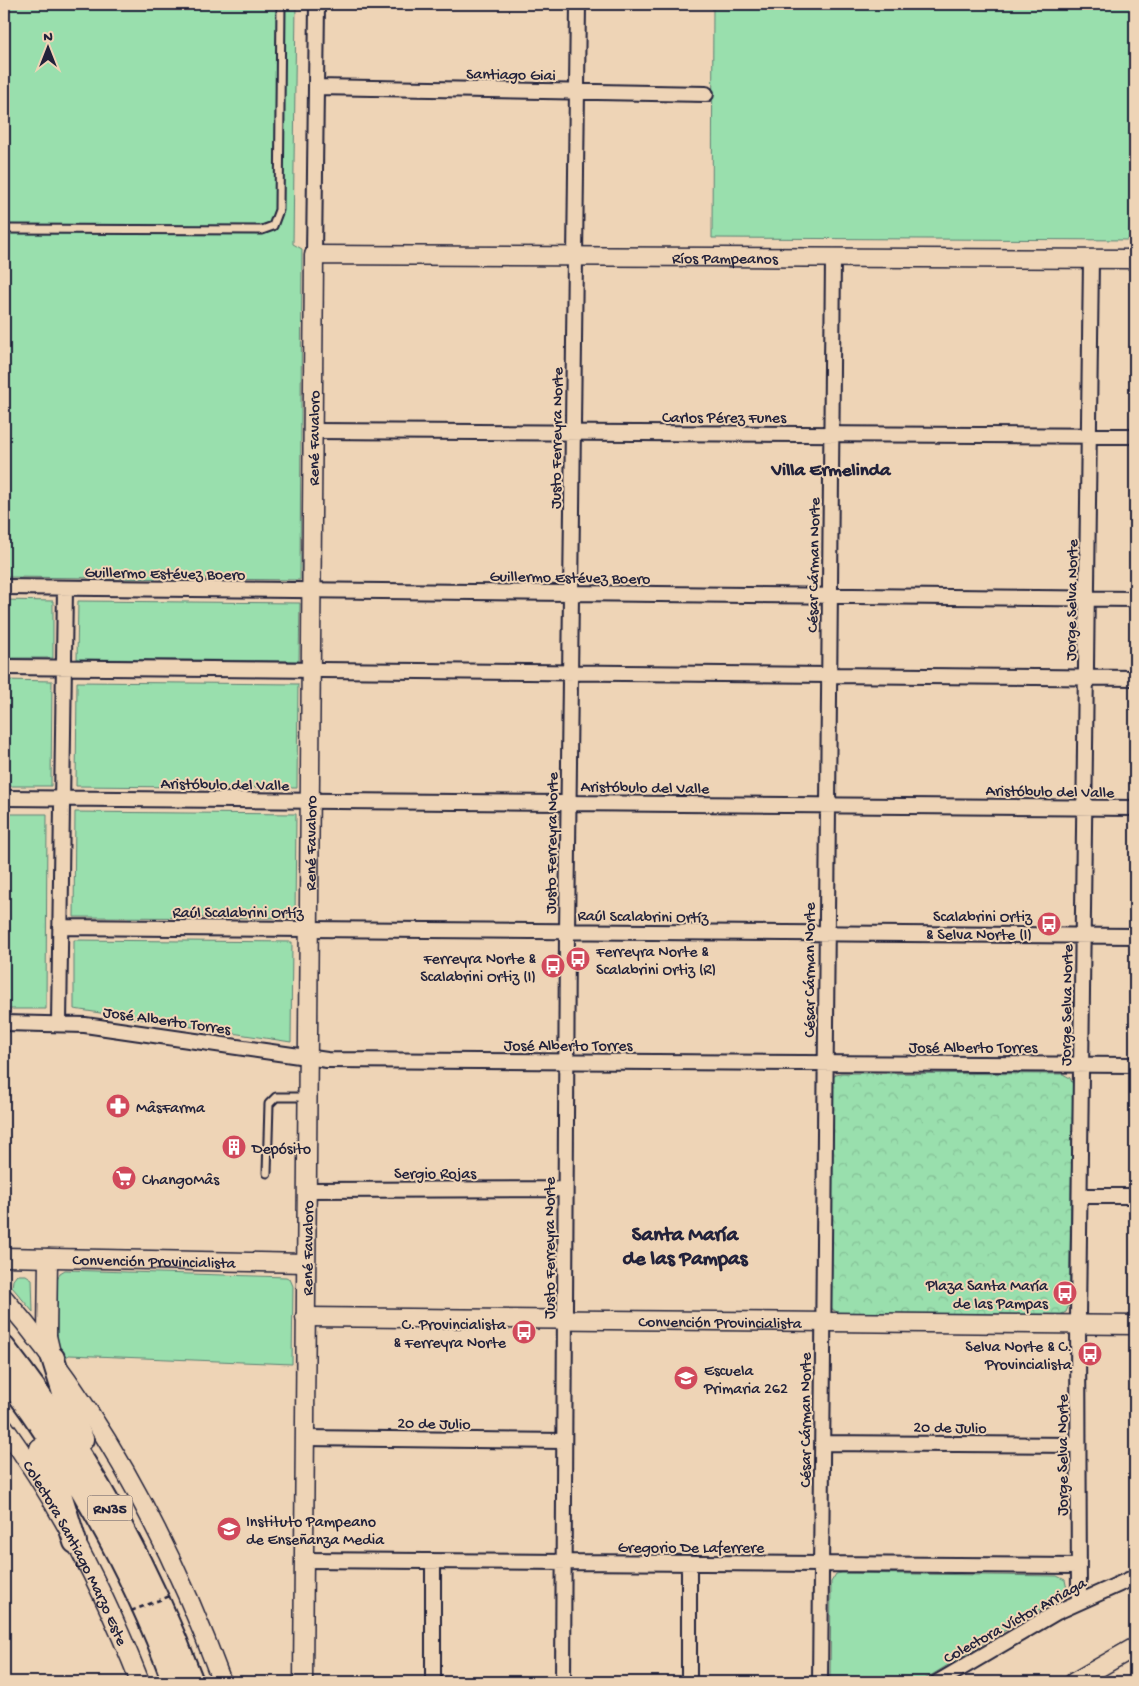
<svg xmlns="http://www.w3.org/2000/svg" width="1139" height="1686" font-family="'Gochi Hand',sans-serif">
<defs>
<pattern id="park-crowns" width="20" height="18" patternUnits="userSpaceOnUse" patternTransform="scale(1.25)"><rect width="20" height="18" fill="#99dfad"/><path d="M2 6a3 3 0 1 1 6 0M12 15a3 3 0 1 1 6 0" fill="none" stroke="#84bf96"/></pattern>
</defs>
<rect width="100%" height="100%" fill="#eed4b6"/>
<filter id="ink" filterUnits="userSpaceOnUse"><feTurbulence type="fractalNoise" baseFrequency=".02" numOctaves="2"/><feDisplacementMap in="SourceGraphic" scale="10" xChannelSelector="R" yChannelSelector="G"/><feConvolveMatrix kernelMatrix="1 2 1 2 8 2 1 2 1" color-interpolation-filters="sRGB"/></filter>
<g filter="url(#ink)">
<path fill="#99dfad" stroke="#5e8074" d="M4,4H296L293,244L302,249L300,580L4,577Z
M713,4H1135V240L712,238Z
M4,600L53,601V658H4Z
M78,601L300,603L299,661L77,659Z
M4,680L52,681L51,786H4Z
M77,682L298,684L297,788L76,786Z
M75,812L296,814L295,918L74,917Z
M4,814H47L46,1009H4Z
M74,940L292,942L291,1042L74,1009Z
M65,1270L286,1277L290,1279L293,1286L292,1364L69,1355L62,1360L57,1346V1280L60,1273Z
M17,1275H26L32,1279L33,1312L12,1287L13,1280Z
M842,1573L1057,1576L1065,1580L1067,1589L1062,1596L920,1682H830L831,1582L836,1574Z"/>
<path fill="url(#park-crowns)" stroke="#5e8074" d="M841,1073L1063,1074L1070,1078L1073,1085L1069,1305L1066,1312L1060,1315L840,1313L833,1310L830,1306L831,1080L836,1074Z"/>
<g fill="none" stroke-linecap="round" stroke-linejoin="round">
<defs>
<path id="service" d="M4,229L262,230L273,226L279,210L281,4
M267,1173L269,1104L276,1097H306"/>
<path id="minor" d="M316,87L706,94
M314,255L317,4
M313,431L1135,436
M4,587L1135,599
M4,667L1135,678
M4,798L1135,808
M60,927L1135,936
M4,1023L85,1025L327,1060L1135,1065
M59,1023L65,588
M306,1190L565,1189
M1080,1196H1135
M304,1438L564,1441
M822,1443L1078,1445
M303,1560L1079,1566
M433,1561V1682
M1079,1600L1078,1317L1091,259
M563,1682L567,932L578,4
M689,1682V1563
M820,1682L833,258
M938,1682L1057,1612L1135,1577"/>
<g id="tertiary">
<path id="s1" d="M4,1257L305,1263"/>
<path d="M48,1258L47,1336L51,1353"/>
<path d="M4,1298C101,1411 171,1543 222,1682"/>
<path id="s2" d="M305,1317L1135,1325"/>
<path id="s3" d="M4,1427C60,1505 105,1593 140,1682"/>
<path id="s4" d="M303,1682L314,255L1135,259"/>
<path d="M1074,1682L1135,1647"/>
</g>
<path id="trunk" d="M4,1348C83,1449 147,1562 192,1682
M53,1358L71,1416L82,1439
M4,1374C74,1467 134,1572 174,1682
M41,1449L52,1468L75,1542"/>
</defs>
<use href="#service" stroke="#22223b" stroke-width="11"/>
<use href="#minor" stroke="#22223b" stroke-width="18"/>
<use href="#tertiary" stroke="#22223b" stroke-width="21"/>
<use href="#trunk" stroke="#22223b" stroke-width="26"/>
<use href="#service" stroke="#eed4b6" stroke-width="7"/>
<use href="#minor" stroke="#eed4b6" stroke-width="14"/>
<use href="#tertiary" stroke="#eed4b6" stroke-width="18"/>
<use href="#trunk" stroke="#eed4b6" stroke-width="22"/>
<path stroke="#22223b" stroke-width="2.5" stroke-dasharray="5 4" stroke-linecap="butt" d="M131,1611L170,1596"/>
</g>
</g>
<defs>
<symbol id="bus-disc" viewBox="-11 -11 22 22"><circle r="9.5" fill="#d1495b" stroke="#eed4b6"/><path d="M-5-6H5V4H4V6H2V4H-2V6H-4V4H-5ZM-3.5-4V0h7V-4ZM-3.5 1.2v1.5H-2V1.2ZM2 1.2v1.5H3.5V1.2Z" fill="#fff"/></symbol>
<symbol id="pharmacy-disc" viewBox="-11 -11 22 22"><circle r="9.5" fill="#d1495b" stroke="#eed4b6"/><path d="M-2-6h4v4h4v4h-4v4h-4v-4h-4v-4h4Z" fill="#fff"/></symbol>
<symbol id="building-disc" viewBox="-11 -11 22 22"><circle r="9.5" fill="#d1495b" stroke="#eed4b6"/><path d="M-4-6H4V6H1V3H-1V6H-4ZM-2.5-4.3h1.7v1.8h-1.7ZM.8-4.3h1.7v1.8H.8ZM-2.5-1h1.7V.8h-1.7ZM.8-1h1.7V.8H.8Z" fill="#fff"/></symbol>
<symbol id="supermarket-disc" viewBox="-11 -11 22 22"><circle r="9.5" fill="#d1495b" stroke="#eed4b6"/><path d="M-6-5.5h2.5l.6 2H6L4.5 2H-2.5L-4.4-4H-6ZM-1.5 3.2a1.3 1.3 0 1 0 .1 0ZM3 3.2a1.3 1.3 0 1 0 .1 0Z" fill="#fff"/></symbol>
<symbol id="school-disc" viewBox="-11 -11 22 22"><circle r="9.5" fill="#d1495b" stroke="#eed4b6"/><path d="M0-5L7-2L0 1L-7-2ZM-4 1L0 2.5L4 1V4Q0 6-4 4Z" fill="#fff"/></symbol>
</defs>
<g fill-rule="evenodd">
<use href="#bus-disc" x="1035" y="910" width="28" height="28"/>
<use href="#bus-disc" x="564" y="945" width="28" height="28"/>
<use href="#bus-disc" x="539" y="952" width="28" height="28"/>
<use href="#pharmacy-disc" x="104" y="1092" width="28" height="28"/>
<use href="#building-disc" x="220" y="1133" width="28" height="28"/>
<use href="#supermarket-disc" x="110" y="1164" width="28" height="28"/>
<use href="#bus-disc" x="1051" y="1279" width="28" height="28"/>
<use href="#bus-disc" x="510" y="1318" width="28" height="28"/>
<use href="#bus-disc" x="1076" y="1340" width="28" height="28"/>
<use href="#school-disc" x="672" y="1364" width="28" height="28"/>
<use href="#school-disc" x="215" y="1515" width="28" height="28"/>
</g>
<g text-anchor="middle" stroke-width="4" stroke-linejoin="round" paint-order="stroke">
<rect fill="#eed4b6" stroke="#5f5760" stroke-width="1" x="87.5" y="1495.5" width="45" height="25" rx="4"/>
<g font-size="15" font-weight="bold" fill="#22223b">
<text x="110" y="1513">RN35</text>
</g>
<g font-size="16" fill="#22223b" stroke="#eed4b6">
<text transform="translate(511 73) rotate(1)" y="6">Santiago Giai</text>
<text dy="6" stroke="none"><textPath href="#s4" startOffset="1838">Ríos Pampeanos</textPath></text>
<text x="724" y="422">Carlos Pérez Funes</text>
<text dy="6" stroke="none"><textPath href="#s4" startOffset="1244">René Favaloro</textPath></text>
<text transform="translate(555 438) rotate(-89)" y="6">Justo Ferreyra Norte</text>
<text transform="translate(812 565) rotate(-89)" y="6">César Cárman Norte</text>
<text transform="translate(165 572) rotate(1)" y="6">Guillermo Estévez Boero</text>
<text transform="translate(570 576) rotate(1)" y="6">Guillermo Estévez Boero</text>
<text transform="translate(1070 600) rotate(-89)" y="6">Jorge Selva Norte</text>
<text transform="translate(225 783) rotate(1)" y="6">Aristóbulo del Valle</text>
<text transform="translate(645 786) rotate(1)" y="6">Aristóbulo del Valle</text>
<text transform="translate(1050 790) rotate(1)" y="6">Aristóbulo del Valle</text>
<text dy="6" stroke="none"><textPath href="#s4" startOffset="839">René Favaloro</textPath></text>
<text transform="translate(550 843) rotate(-89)" y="6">Justo Ferreyra Norte</text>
<text x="238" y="917">Raúl Scalabrini Ortíz</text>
<text transform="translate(643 915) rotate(1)" y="6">Raúl Scalabrini Ortíz</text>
<text transform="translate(808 970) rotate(-90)" y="6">César Cárman Norte</text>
<text transform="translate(1065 1005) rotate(-89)" y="6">Jorge Selva Norte</text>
<text transform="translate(167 1019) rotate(8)" y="6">José Alberto Torres</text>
<text x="568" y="1050">José Alberto Torres</text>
<text x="973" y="1052">José Alberto Torres</text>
<text x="435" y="1178">Sergio Rojas</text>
<text dy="6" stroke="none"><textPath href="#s4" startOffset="434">René Favaloro</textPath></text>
<text transform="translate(548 1248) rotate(-90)" y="6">Justo Ferreyra Norte</text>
<text dy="6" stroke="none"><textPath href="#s1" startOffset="150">Convención Provincialista</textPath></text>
<text dy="6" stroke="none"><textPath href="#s2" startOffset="415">Convención Provincialista</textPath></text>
<text transform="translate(804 1420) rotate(-90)" y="6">César Cárman Norte</text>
<text transform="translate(434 1422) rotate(1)" y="6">20 de Julio</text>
<text transform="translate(950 1426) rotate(1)" y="6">20 de Julio</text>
<text transform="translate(1061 1455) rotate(-90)" y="6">Jorge Selva Norte</text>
<text x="691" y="1552">Gregorio De Laferrere</text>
<text dy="6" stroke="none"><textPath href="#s3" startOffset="145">Colectora Santiago Marzo Este</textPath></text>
<text transform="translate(1014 1619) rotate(-29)" y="6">Colectora Víctor Arriaga</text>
</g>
<g font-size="16" fill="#22223b" stroke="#eed4b6" text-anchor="start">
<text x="1032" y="921" text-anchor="end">Scalabrini Ortiz<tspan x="1032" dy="18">&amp; Selva Norte (I)</tspan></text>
<text x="596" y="956">Ferreyra Norte &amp;<tspan x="596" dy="18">Scalabrini Ortiz (R)</tspan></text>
<text x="536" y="963" text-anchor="end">Ferreyra Norte &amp;<tspan x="536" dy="18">Scalabrini Ortiz (I)</tspan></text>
<text x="136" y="1112">MâsFarma</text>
<text x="252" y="1153">Depósito</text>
<text x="142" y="1184">ChangoMâs</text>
<text x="1048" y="1290" text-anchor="end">Plaza Santa María<tspan x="1048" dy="18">de las Pampas</tspan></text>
<text x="506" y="1329" text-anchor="end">C. Provincialista<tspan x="506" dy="18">&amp; Ferreyra Norte</tspan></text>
<text x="1072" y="1351" text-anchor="end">Selva Norte &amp; C.<tspan x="1072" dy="18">Provincialista</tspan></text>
<text x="704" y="1375">Escuela<tspan x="704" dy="18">Primaria 262</tspan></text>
<text x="246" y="1526">Instituto Pampeano<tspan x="246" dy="18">de Enseñanza Media</tspan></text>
</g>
<g font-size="19" font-weight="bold" fill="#22223b" stroke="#eed4b6">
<text x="831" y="475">Villa Ermelinda</text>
</g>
<g font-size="21" font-weight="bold" fill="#22223b" stroke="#eed4b6">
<text x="685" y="1240">Santa María<tspan x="685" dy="24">de las Pampas</tspan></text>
</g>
</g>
<rect width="1139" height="1686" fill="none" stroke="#eed4b6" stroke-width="20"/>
<rect x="10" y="10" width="1119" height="1666" fill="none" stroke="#22223b" stroke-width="2" filter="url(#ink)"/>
<g transform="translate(48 48)" stroke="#eed4b6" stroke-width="4" paint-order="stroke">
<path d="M0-4L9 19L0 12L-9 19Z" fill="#22223b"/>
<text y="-8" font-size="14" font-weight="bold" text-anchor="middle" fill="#22223b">N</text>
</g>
</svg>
